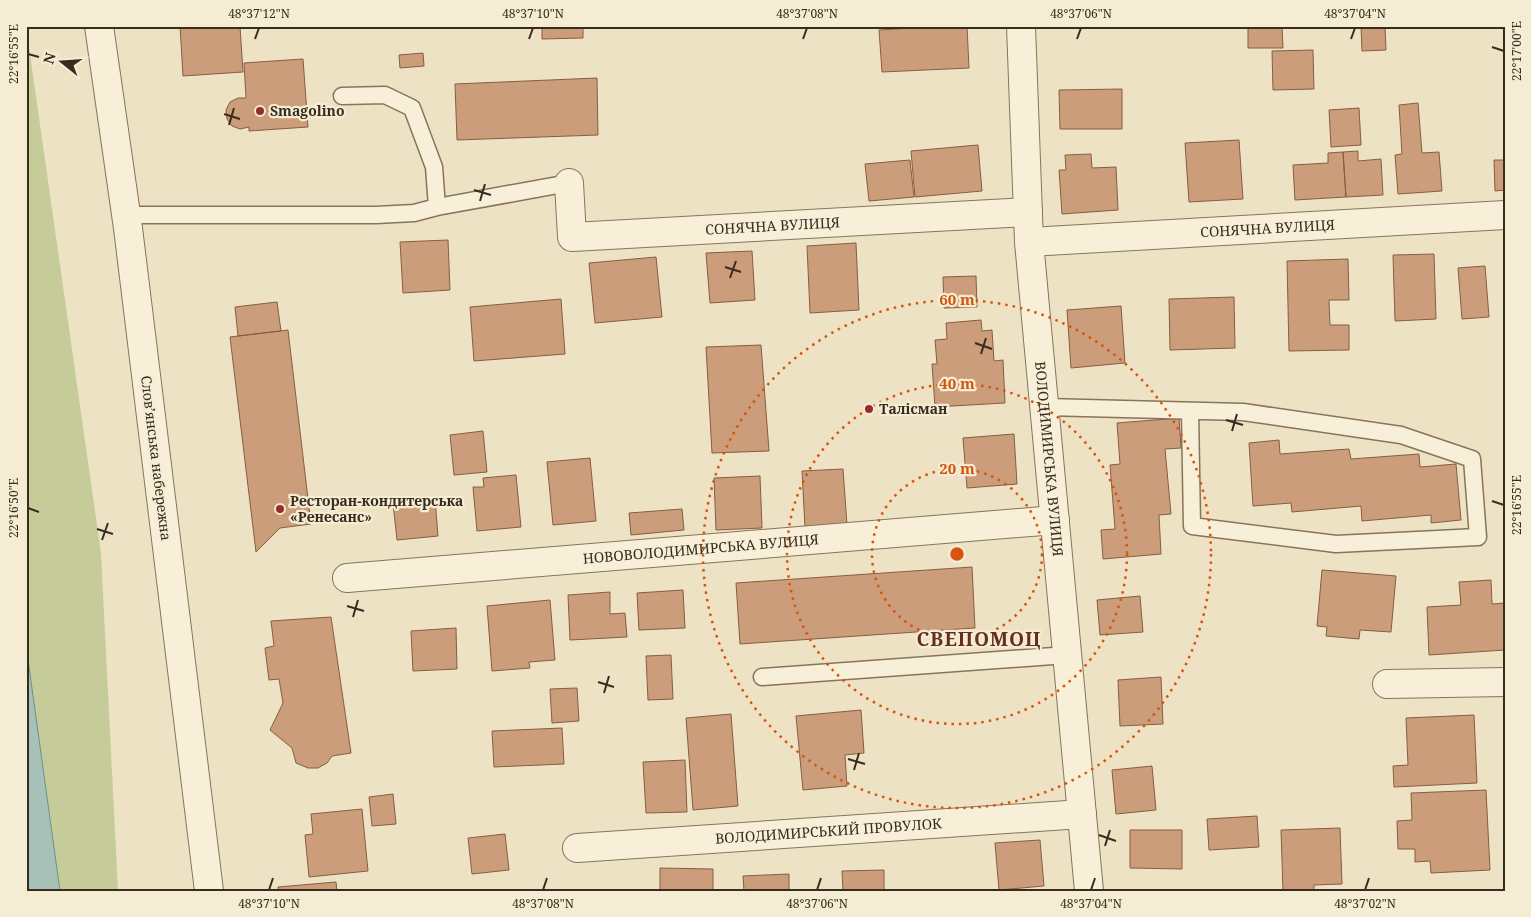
<svg xmlns="http://www.w3.org/2000/svg" width="1531" height="917" font-family="'Noto Serif',serif">
<rect width="100%" height="100%" fill="#eee2c5"/>
<path fill="#c6cc99" d="M26,26L101,553L118,891H60L26,645Z"/>
<path fill="#a7c1b9" stroke="#6d8f87" d="M26,645L60,891H26Z"/>
<path fill="#cb9d7b" stroke="#875d41" d="M180,26H240L243,72L183,76Z
M542,26H583V38L542,39Z
M946,26H967L969,68L882,72L879,30Z
M1248,26H1282L1283,48H1248Z
M1361,26H1385L1386,50L1362,51Z
M1313,50L1314,89L1273,90L1272,51Z
M423,53L424,66L400,68L399,55Z
M303,59L308,127L249,131V127L240,129L232,126L227,119L226,110L230,102L238,98H246L244,63Z
M597,78L598,135L457,140L455,84Z
M1122,89V129H1060L1059,90Z
M1418,103L1422,153L1439,152L1442,191L1398,194L1395,155L1402,154L1399,105Z
M1359,108L1361,145L1331,147L1329,110Z
M1239,140L1243,199L1189,202L1185,143Z
M978,145L982,191L915,197L911,151Z
M1358,151V161L1381,159L1383,195L1346,197L1343,152Z
M1343,152L1346,197L1295,200L1293,165L1328,163V153Z
M1091,154L1092,168L1116,167L1118,210L1062,214L1059,170H1066L1065,155Z
M910,160L914,197L869,201L865,164Z
M1494,160H1505V190L1495,191Z
M448,240L450,290L403,293L400,242Z
M856,243L859,310L810,313L807,246Z
M752,251L755,300L710,303L706,253Z
M1434,254L1436,319L1395,321L1393,255Z
M656,257L662,317L595,323L589,263Z
M1348,259L1349,300H1329L1330,325H1349V350L1289,351L1287,261Z
M1485,266L1489,317L1462,319L1458,268Z
M976,276L977,307L944,308L943,277Z
M1234,297L1235,348L1170,350L1169,299Z
M561,299L565,354L474,361L470,307Z
M277,302L281,331L238,336L235,307Z
M1121,306L1125,363L1071,368L1067,310Z
M981,320L982,331L992,330L994,361L1003,360L1005,403L935,407L932,364H937L935,340L947,339L946,323Z
M288,330L311,524L280,528L256,552L230,337Z
M761,345L769,451L712,453L706,347Z
M1179,418L1181,448L1165,449L1171,514L1159,515L1161,554L1103,559L1101,530L1115,529L1110,465L1120,464L1117,423Z
M483,431L487,472L454,475L450,435Z
M1014,434L1017,484L967,488L963,438Z
M1279,440L1280,454L1349,449L1351,459L1419,454L1420,467L1456,464L1461,520L1431,523V515L1362,521L1361,506L1292,512L1291,503L1253,506L1249,443Z
M590,458L596,521L553,525L547,462Z
M843,469L847,525L805,527L802,471Z
M516,475L521,527L477,531L473,487H484L483,478Z
M760,476L762,528L716,530L714,478Z
M435,499L438,536L397,540L393,503Z
M682,509L684,530L631,535L629,513Z
M972,567L975,628L740,644L736,583Z
M1322,570L1396,576L1391,632L1360,630L1359,639L1326,636L1327,627L1317,626Z
M1491,580L1492,604L1505,603V650L1429,655L1427,607L1461,605L1459,582Z
M683,590L685,628L639,630L637,593Z
M610,592V614L625,613L627,637L570,640L568,595Z
M1140,596L1143,632L1100,635L1097,600Z
M550,600L555,660L529,662L530,668L492,671L487,606Z
M331,617L351,753L332,756L327,763L318,768H308L296,763L292,748L270,730L283,703L279,679L269,680L265,648L274,646L271,621Z
M456,628L457,669L413,671L411,631Z
M671,655L673,699L648,700L646,656Z
M1161,677L1163,724L1120,726L1118,680Z
M577,688L579,721L552,723L550,689Z
M861,710L864,753L845,755L847,786L803,790L796,716Z
M731,714L738,806L693,810L686,718Z
M1474,715L1477,783L1394,787L1393,766L1408,765L1406,718Z
M562,728L564,764L494,767L492,731Z
M685,760L687,812L646,813L643,762Z
M1152,766L1156,810L1116,814L1112,770Z
M1486,790L1490,870L1431,873L1430,861L1415,862V849H1398L1397,821L1412,820L1411,793Z
M393,794L396,824L372,826L369,797Z
M362,809L368,871L309,877L305,835L313,834L311,814Z
M1257,816L1259,847L1209,850L1207,819Z
M1340,828L1342,884L1314,885V891H1283L1281,830Z
M1130,830H1182V869L1130,868Z
M505,834L509,870L472,874L468,838Z
M1040,840L1044,886L999,890L995,843Z
M660,868L713,869V891H660Z
M884,870V891H843L842,871Z
M789,874V891H744L743,876Z
M336,882L337,891H278V887Z"/>
<g fill="none" stroke-linecap="round" stroke-linejoin="round">
<defs>
<path id="service" d="M342,96L385,95L412,108L434,167L437,207
M126,215H376L414,213L437,207L569,183
M1045,407L1243,412L1401,435L1472,459L1478,537L1336,544L1192,526L1190,411
M762,677L1067,655"/>
<g id="minor">
<path id="s1" d="M1021,26L1029,242L1089,891"/>
<path id="s2" d="M569,183L572,237L1028,212"/>
<path id="s3" d="M1029,242L1505,215"/>
<path id="s4" d="M347,578L1055,520"/>
<path d="M1387,684L1505,682"/>
<path id="s5" d="M577,848L1082,814"/>
</g>
<path id="tertiary" d="M99,26L128,228L209,891"/>
</defs>
<use href="#service" stroke="#88745b" stroke-width="19"/>
<use href="#minor" stroke="#88745b" stroke-width="30"/>
<use href="#tertiary" stroke="#88745b" stroke-width="30"/>
<use href="#service" stroke="#f8efd8" stroke-width="16"/>
<use href="#minor" stroke="#f8efd8" stroke-width="28"/>
<use href="#tertiary" stroke="#f8efd8" stroke-width="28"/>
</g>
<path fill="none" stroke="#392c1f" stroke-width="2" d="M255,39L259,28M529,39L533,28M803,39L807,28M1077,39L1081,28M1351,39L1355,28M1492,47L1504,51M28,54L39,57M224,114L240,119M229,125L234,108M474,190L491,195M480,201L485,184M725,267L741,272M730,278L736,261M975,343L992,349M981,354L986,338M1226,420L1243,425M1232,431L1237,414M1492,501L1504,505M28,508L39,512M97,529L113,534M102,540L108,523M347,606L364,611M353,617L358,600M598,682L614,687M604,693L609,676M848,759L865,764M854,770L859,753M1099,835L1116,841M1105,846L1110,830M269,890L273,878M543,890L547,878M817,890L821,878M1091,890L1095,878M1365,890L1369,878"/>
<g fill="none" stroke="#d6540e" stroke-width="2.5" stroke-dasharray="2.5 5">
<circle cx="957" cy="554" r="85"/>
<circle cx="957" cy="554" r="170"/>
<circle cx="957" cy="554" r="254"/>
</g>
<g fill="#972c2c" stroke="#f5ecd4" stroke-width="2">
<circle cx="260" cy="111" r="5"/>
<circle cx="869" cy="409" r="5"/>
<circle cx="280" cy="509" r="5"/>
</g>
<g text-anchor="middle" stroke-width="4.5" stroke-linejoin="round" paint-order="stroke">
<g font-size="14" font-weight="bold" fill="#392c1f" stroke="#f5ecd4" text-anchor="start">
<text x="270" y="116">Smagolino</text>
<text x="879" y="414">Талісман</text>
<text x="290" y="506">Ресторан-кондитерська<tspan x="290" dy="16">«Ренесанс»</tspan></text>
</g>
<g font-size="14" fill="#392c1f" stroke="#f5ecd4">
<text dy="5" stroke="none"><textPath href="#s2" startOffset="255">СОНЯЧНА ВУЛИЦЯ</textPath></text>
<text dy="5" stroke="none"><textPath href="#s3" startOffset="239">СОНЯЧНА ВУЛИЦЯ</textPath></text>
<text transform="translate(156 458) rotate(83)" y="5">Словʼянська набережна</text>
<text dy="5" stroke="none"><textPath href="#s1" startOffset="434">ВОЛОДИМИРСЬКА ВУЛИЦЯ</textPath></text>
<text dy="5" stroke="none"><textPath href="#s4" startOffset="355">НОВОВОЛОДИМИРСЬКА ВУЛИЦЯ</textPath></text>
<text dy="5" stroke="none"><textPath href="#s5" startOffset="252">ВОЛОДИМИРСЬКИЙ ПРОВУЛОК</textPath></text>
</g>
<g font-size="19" font-weight="bold" letter-spacing="1" fill="#652e1f" stroke="#f5ecd4">
<text x="979" y="646">СВЕПОМОЦ</text>
</g>
</g>
<circle cx="957" cy="554" r="8" fill="#d6540e" stroke="#f5ecd4" stroke-width="2.5"/>
<g font-size="15" text-anchor="middle" font-weight="bold" fill="#d6540e" stroke="#f5ecd4" stroke-width="4.5" stroke-linejoin="round" paint-order="stroke">
<text x="957" y="305">60 m</text>
<text x="957" y="389">40 m</text>
<text x="957" y="474">20 m</text>
</g>
<rect width="1531" height="917" fill="none" stroke="#f5ecd4" stroke-width="55"/>
<g transform="translate(62 62) rotate(287)" stroke="#f5ecd4" stroke-width="4" paint-order="stroke">
<path d="M0-4L9 19L0 12L-9 19Z" fill="#392c1f"/>
<text y="-8" font-size="14" font-weight="bold" text-anchor="middle" fill="#392c1f">N</text>
</g>
<rect x="28" y="28" width="1476" height="862" fill="none" stroke="#392c1f" stroke-width="2"/>
<g font-size="12" text-anchor="middle" fill="#392c1f">
<text x="259" y="18">48°37'12"N</text>
<text x="533" y="18">48°37'10"N</text>
<text x="807" y="18">48°37'08"N</text>
<text x="1081" y="18">48°37'06"N</text>
<text x="1355" y="18">48°37'04"N</text>
<text transform="translate(1517 51) rotate(-90)" y="4">22°17'00"E</text>
<text transform="translate(14 54) rotate(-90)" y="4">22°16'55"E</text>
<text transform="translate(1517 505) rotate(-90)" y="4">22°16'55"E</text>
<text transform="translate(14 508) rotate(-90)" y="4">22°16'50"E</text>
<text x="269" y="908">48°37'10"N</text>
<text x="543" y="908">48°37'08"N</text>
<text x="817" y="908">48°37'06"N</text>
<text x="1091" y="908">48°37'04"N</text>
<text x="1365" y="908">48°37'02"N</text>
</g>
</svg>
